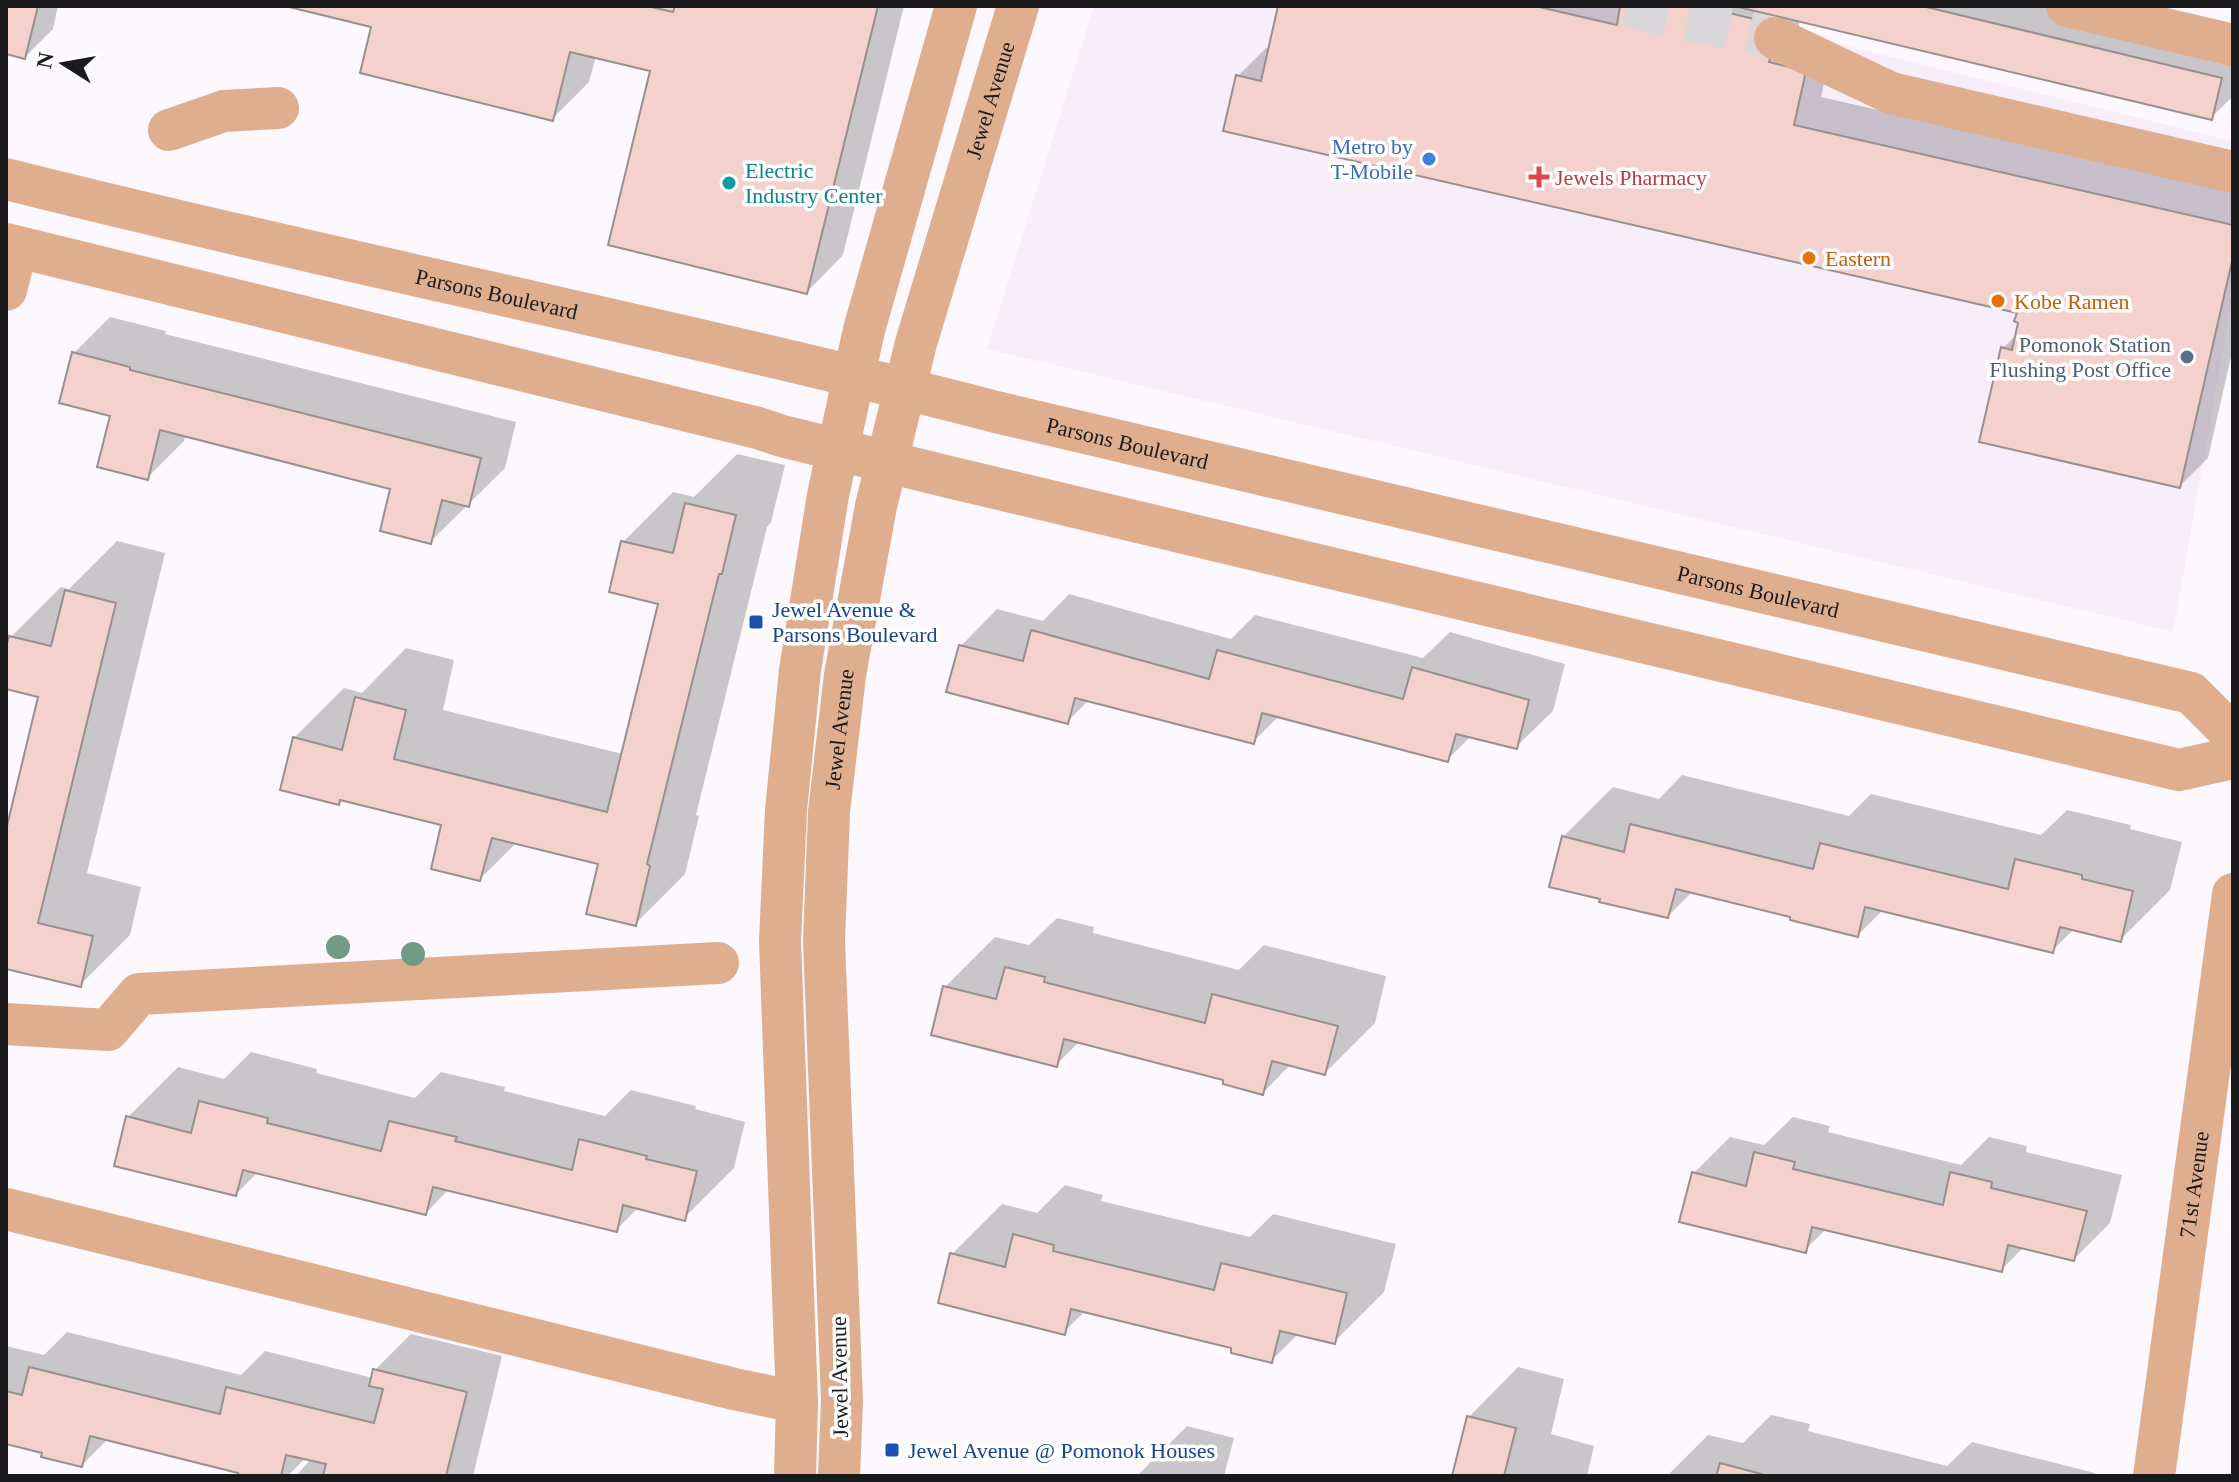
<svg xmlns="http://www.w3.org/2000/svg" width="2239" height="1482" font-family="Georgia,serif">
<rect width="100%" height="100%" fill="#fcf8fd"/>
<path fill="#f8eefa" d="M1094,6H1684L2233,141V294L2173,632L987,349Z"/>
<path fill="#0003" d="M6,6H58L53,29L25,57L6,52Z
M293,6H904L843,255L807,292L652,69L596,56L589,82L553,118L373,25Z
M1280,6H2109L2233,36V96L2211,118L1800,20L1796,35L1833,43L1821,97L2233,191V348L2208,458L2180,486L2003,348L2018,333L2019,312L1238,76L1266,48L1270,49Z
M110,317L166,331L165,334L516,422L505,468L430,542L393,487L185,435L184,441L147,478L112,414L74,353Z
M737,454L785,465L771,522L767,527L696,815L699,816L685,874L635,924L600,863L517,842L480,879L444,824L342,799L338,802L294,738L344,688L362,693L406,648L454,660L443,710L623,754L661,602L623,542L673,492L694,497Z
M117,541L165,553L87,873L141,887L130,935L80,985L6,967V838L41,695L6,687V655L11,637L61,587L69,589Z
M1069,594L1231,639L1255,615L1423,658L1450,632L1565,664L1553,711L1516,747L1471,736L1448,759L1280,715L1253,742L1090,699L1067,722L961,646L997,609L1043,621Z
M1682,775L1849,816L1871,794L2041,835L2067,810L2131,825L2130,829L2182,842L2170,890L2120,940L2075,928L2052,951L1883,910L1858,935L1792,916L1693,891L1668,916L1563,837L1613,787L1659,799Z
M1057,918L1094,927L1093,933L1239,970L1264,945L1386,976L1375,1023L1325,1073L1291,1064L1263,1093L1226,1079L1080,1041L1056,1065L945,987L995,937L1029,945Z
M251,1052L317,1069L316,1073L415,1098L441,1072L505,1087L504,1091L605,1116L631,1090L696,1106L695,1109L745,1122L734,1168L684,1218L639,1207L616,1230L449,1189L426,1213L258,1172L236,1194L128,1117L178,1067L224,1079Z
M1793,1117L1830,1126L1828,1132L1961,1165L1989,1137L2027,1146L2026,1152L2122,1175L2110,1223L2074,1259L2024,1247L2001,1270L1827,1228L1805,1250L1694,1173L1730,1137L1764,1145Z
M1065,1185L1103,1195L1101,1201L1250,1237L1273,1214L1396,1244L1384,1292L1334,1342L1299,1333L1271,1361L1234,1346L1086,1310L1064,1332L952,1254L1002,1204L1037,1213Z
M67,1332L241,1375L265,1351L373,1378L374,1371L411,1334L502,1356L473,1476H296L311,1459L306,1457L288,1476H239L240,1471L108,1439L82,1465L45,1452L6,1442V1346L44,1355Z
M1518,1367L1564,1379L1551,1434L1594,1446L1587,1476H1454L1469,1417Z
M1771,1415L1810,1424L1808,1431L1947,1466L1972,1442L2095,1473L2094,1476H1667L1708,1435L1743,1443Z
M1187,1426L1234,1438L1224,1476H1137Z"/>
<path fill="#f4d1cc" stroke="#97908f" stroke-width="2" d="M6,6H38L25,59L6,54Z
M285,6H647L673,12L675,6H878L807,294L608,245L650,71L570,52L553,121L360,73L371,27Z
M285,6H878L807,294L608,245L650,71L570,52L553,121L360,73L371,27Z
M1278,6H1535L1617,25L1620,6H1701L1778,25L1769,62L1806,71L1794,125L2233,225V257L2180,488L1979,442L2001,347L2012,350L2018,323L2014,321L2017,313L1223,131L1236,75L1261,81Z
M1734,6H1922L2222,78L2212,120Z
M72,352L130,367V370L481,458L469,507L442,500L431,544L380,531L390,489L160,430L148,480L97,467L110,416L59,403Z
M685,503L736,515L722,574H719L647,864L650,866L636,926L586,914L598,864L492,838L480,881L431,869L441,825L340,800L339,805L280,790L293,737L342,750L355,697L406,710L394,759L607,812L658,604L609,592L621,541L673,553Z
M65,590L116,603L38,923L93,936L81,987L6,969V830L38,697L6,689V647L9,636L51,646Z
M1031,630L1209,679L1217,650L1403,699L1412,667L1529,700L1517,749L1456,734L1448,762L1262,713L1254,744L1075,698L1068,724L946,692L959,645L1023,661Z
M1630,824L1813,869L1820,843L2008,889L2015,859L2082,875V879L2133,891L2121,942L2060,927L2053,953L1865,907L1858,937L1790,920V917L1676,889L1668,918L1599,902L1600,899L1549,887L1562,836L1624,852Z
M1005,967L1045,977L1044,982L1205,1023L1212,994L1338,1026L1325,1075L1272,1061L1263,1095L1223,1084V1080L1064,1039L1057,1067L931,1035L943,986L996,999Z
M199,1101L268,1118L267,1123L381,1151L389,1121L457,1137L455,1141L572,1170L579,1139L647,1156L646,1159L697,1171L685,1221L623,1205L617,1232L433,1187L426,1215L243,1170L236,1196L114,1166L126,1116L191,1133Z
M1754,1152L1795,1162L1793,1169L1943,1205L1950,1172L1992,1182L1991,1188L2087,1211L2074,1261L2008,1245L2002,1272L1812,1227L1806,1253L1679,1222L1692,1172L1746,1186Z
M1013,1234L1054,1245L1053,1251L1214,1290L1221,1263L1347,1293L1335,1344L1280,1331L1272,1363L1231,1353V1348L1071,1309L1065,1335L938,1303L950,1253L1005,1267Z
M29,1367L220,1414L226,1387L374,1423L383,1389L369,1386L373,1369L467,1392L446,1476H323L326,1464L286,1455L281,1476H237L238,1473L90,1436L82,1467L41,1457L42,1453L6,1444V1391L22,1395Z
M1467,1416L1516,1428L1504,1476H1452Z
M1720,1463L1761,1474L1760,1476H1716Z"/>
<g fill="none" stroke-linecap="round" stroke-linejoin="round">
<path stroke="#dad7db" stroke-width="42" stroke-dasharray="42 21" stroke-linecap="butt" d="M1626,6L1775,38"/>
<g stroke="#dfae8f" stroke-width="42">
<path d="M2067,6L2233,45"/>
<path d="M1775,38L1891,93L2233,172"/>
<path d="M169,130L224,111L278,108"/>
<path id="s1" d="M6,179C335,262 668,327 996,412L2191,693L2233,735"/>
<path d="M6,244L758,428L782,436L949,477L2179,770L2233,758"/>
<path d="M6,290L17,247"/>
<path d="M6,1024L108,1030L139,994L718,963"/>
<path d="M6,1209L734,1389L797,1402"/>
<path d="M795,1476L797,1402L780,941L786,810L800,670L828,495L864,330L956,6"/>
<path id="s2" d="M839,1476L842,1401L824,941L829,812L845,675L876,506L916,343L1018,6"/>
<path id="s3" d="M2154,1476L2233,894"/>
</g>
</g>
<g fill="#719b84">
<circle cx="338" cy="947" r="12"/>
<circle cx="413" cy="954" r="12"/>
</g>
<circle fill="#3f7fe0" stroke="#fff" stroke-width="3" cx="1429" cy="159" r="8"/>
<path fill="#e0444e" stroke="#fff" stroke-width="3" d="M1535 165h8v8h8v8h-8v8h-8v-8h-8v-8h8z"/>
<circle fill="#0f9aa8" stroke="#fff" stroke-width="3" cx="729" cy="183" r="8"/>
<g fill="#e8710a" stroke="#fff" stroke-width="3">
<circle cx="1809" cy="258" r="8"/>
<circle cx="1998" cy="301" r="8"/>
</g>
<circle fill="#5c6f8a" stroke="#fff" stroke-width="3" cx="2187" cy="357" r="8"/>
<g fill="#1a4fb4" stroke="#fff" stroke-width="3">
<rect x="748" y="614" width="16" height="16" rx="4"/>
<rect x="884" y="1442" width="16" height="16" rx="4"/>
</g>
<g text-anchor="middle" stroke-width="7" stroke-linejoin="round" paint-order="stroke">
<g font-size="22" fill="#1a191b" stroke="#fff">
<text dy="8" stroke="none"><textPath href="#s2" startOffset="1396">Jewel Avenue</textPath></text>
<text dy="8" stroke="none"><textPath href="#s1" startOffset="504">Parsons Boulevard</textPath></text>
<text dy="8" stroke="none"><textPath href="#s1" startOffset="1152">Parsons Boulevard</textPath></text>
<text dy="8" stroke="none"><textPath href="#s1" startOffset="1800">Parsons Boulevard</textPath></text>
<text dy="8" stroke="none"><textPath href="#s2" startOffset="748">Jewel Avenue</textPath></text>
<text dy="8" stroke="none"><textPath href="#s3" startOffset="294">71st Avenue</textPath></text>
<text transform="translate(839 1377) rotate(-91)" y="8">Jewel Avenue</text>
</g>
<g font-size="22" fill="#366cbe" stroke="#fff" text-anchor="end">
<text x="1413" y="154">Metro by<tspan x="1413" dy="25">T-Mobile</tspan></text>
</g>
<g font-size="22" fill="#0d838f" stroke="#fff" text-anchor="start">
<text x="745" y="178">Electric<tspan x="745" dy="25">Industry Center</tspan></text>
</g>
<g font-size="22" fill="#be3a42" stroke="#fff" text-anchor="start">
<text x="1555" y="185">Jewels Pharmacy</text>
</g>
<g font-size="22" fill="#c56008" stroke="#fff" text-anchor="start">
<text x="1825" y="266">Eastern</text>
<text x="2014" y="309">Kobe Ramen</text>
</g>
<g font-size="22" fill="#4e5e75" stroke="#fff" text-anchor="end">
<text x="2171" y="352">Pomonok Station<tspan x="2171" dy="25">Flushing Post Office</tspan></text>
</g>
<g font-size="22" fill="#164399" stroke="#fff" text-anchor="start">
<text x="772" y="617">Jewel Avenue &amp;<tspan x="772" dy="25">Parsons Boulevard</tspan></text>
<text x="908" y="1458">Jewel Avenue @ Pomonok Houses</text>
</g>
</g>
<rect width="2239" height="1482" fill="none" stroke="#1a191b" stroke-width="16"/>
<g transform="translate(64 64) rotate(281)" stroke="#ffffff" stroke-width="6" paint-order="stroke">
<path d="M0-6L14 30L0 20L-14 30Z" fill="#1a191b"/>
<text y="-12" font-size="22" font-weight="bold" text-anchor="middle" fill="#1a191b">N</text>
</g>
</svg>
